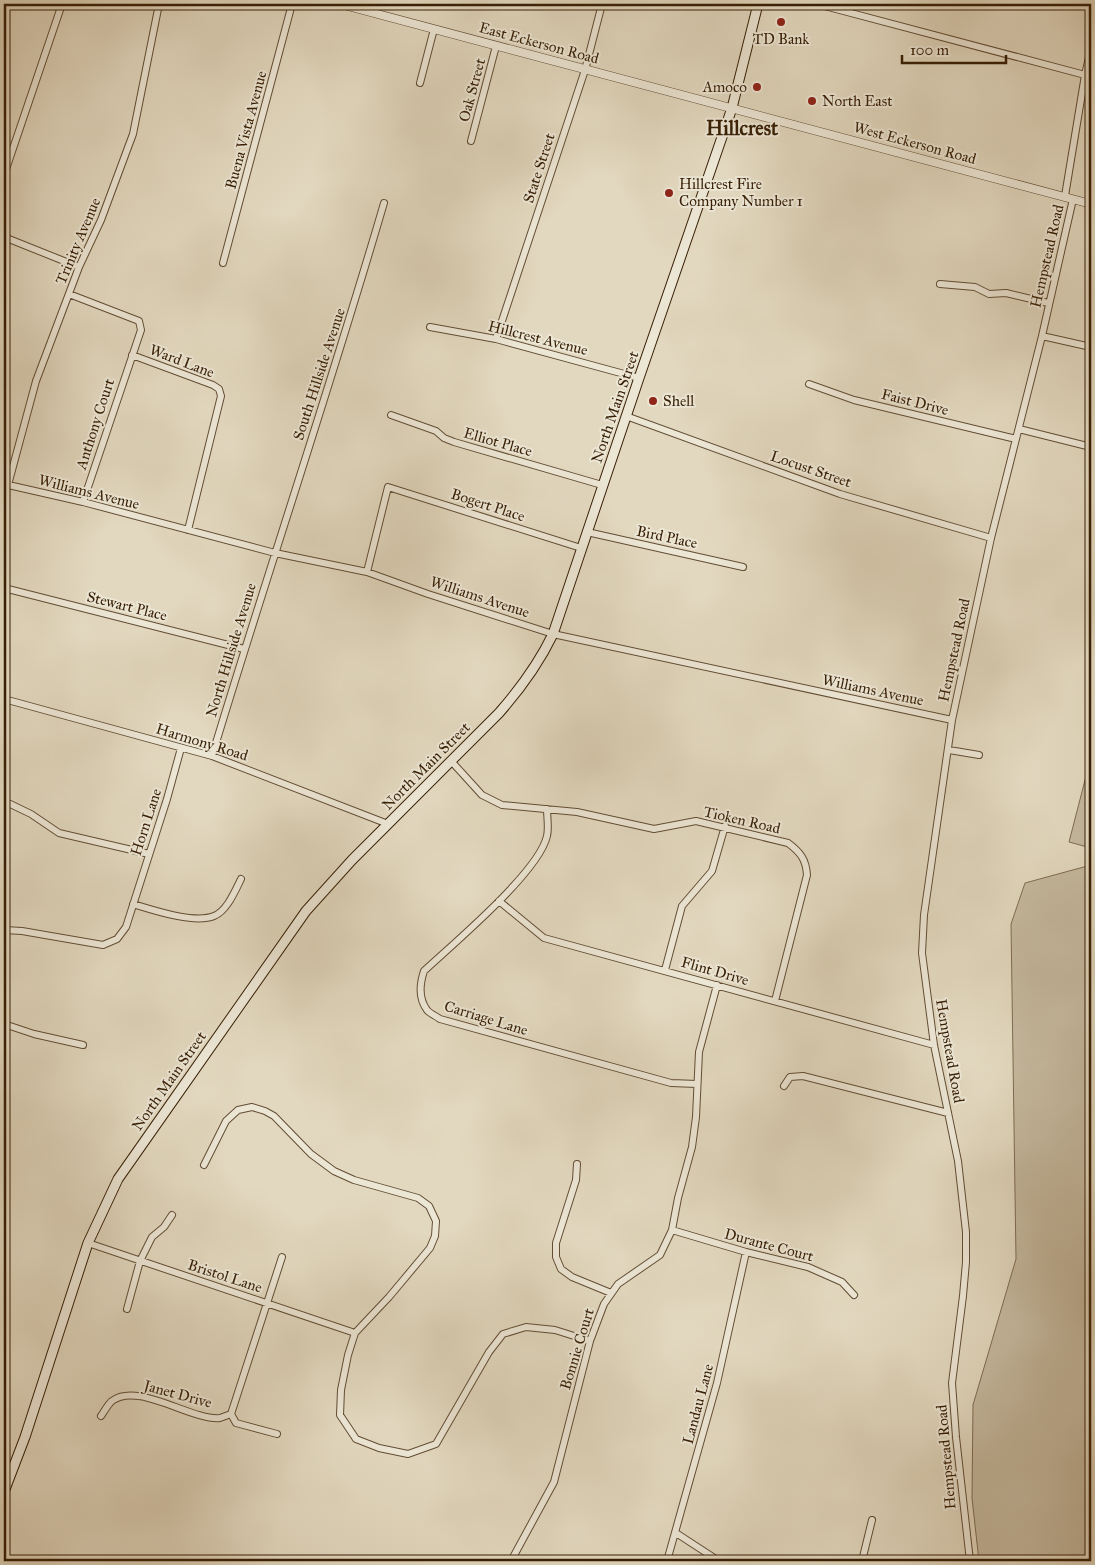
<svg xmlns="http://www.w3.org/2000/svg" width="1095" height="1565" font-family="'IM FELL Great Primer',serif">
<rect width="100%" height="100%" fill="#e2d8bf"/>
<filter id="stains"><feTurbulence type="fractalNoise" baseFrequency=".004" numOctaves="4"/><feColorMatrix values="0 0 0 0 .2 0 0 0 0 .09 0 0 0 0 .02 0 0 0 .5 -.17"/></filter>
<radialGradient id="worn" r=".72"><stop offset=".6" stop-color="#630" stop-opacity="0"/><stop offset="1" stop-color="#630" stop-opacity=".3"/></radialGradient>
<path fill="#c5b99f" stroke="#7e6c52" d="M1091,757V848L1069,842Z
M1091,865V1561H979L972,1498L973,1405L1016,1259L1011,924L1025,883Z"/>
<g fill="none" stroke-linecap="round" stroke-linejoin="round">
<defs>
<path id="minor" d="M817,4L1085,75
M420,83L434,29
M471,141L496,46
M4,175L62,4
M1065,196L1085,75L1091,48
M4,237L79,267
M223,263L292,4
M940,284L975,287L989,294L1006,293L1048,303
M69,294L139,321L141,330L83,502
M430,327L496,339L639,378
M1042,336L1091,347
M496,339L585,70L602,4
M132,355L213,385L219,389L221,396L188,530
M809,384L854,400L1016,439
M391,415L436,431L444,438L454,442L602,485
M626,416L840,494L991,538
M1019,429L1091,447
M4,484L83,502L275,553L367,572L428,594L553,634L952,720
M8,485L36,381L79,267L101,220L133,134L159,4
M587,532L743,567
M367,572L388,487L581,548
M4,588L244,649
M4,699L212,756L388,824
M949,750L979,755
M212,756C268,571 330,388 384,203
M452,762L482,795L502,805L577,812L654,829L696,821L788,843C800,852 806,859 807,875L775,1001
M4,801L31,814L59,833L149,854
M547,809C547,817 549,828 547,836C539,872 454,943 424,971C420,983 418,998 427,1010C429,1013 436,1016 440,1019L671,1083L697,1084
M499,901L544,938L934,1045
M133,904C153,910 194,924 214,916C227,911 235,891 241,879
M4,930L22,931L103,945L117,939L126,927L167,799L181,748
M665,970L682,906L712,871L725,826
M4,1024L34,1034L83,1045
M784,1086L790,1077L803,1076L948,1113
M577,1164L576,1180L556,1243V1257L561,1269L572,1277L611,1293
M204,1165L226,1121L238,1110L252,1107L265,1111L274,1116L311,1154L334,1171L354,1180L418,1198L429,1206L436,1221L435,1236L430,1248L389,1297L355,1333L348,1355L341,1390L340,1415L356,1439L379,1448L408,1454L436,1444L489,1352L503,1334L526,1327L555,1330L590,1341
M672,1230L746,1252L808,1267L842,1282L854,1295
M88,1243L355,1333
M127,1309L140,1261L152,1237L164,1227L172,1215
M231,1414L282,1257
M231,1414L236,1423L277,1434
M101,1416C104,1412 108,1404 112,1401C137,1381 192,1421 220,1418C223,1417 228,1415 231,1414
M676,1533L719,1561
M511,1561L554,1482L590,1341L604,1304L618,1284L660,1255L672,1230L678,1198L692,1147L696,1117L699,1052L717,985
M667,1561L717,1383L746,1252
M862,1561L872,1520
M970,1561L956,1437L952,1383L963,1296L966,1262V1232L958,1161L934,1045L922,953L924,915L952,720L991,538L1042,336L1073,199"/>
<path id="tertiary" d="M340,4L1091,204"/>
<path id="secondary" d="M4,1492L25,1437L88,1243L118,1179L306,911L352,860L499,713C521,688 539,663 553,634L639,378L732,108L758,4"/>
</defs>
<use href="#minor" stroke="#624d34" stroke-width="8"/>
<use href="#tertiary" stroke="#624d34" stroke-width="9"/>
<use href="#secondary" stroke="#371f05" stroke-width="11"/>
<use href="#minor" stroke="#ece6d5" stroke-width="6"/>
<use href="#tertiary" stroke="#ece6d5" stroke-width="8"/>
<use href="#secondary" stroke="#ece6d5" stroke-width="9"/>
</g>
<g fill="#8f2418" stroke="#ece6d5" stroke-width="2">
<circle cx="781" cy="22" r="5"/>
<circle cx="757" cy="87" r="5"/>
<circle cx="812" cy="101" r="5"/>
<circle cx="669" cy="193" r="5"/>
<circle cx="653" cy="401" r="5"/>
</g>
<g text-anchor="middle" stroke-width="4" stroke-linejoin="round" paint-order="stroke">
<g font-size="15" fill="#371f05" stroke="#ece6d5" text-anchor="start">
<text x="781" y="44" text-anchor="middle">TD Bank</text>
<text x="747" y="92" text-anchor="end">Amoco</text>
<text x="822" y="106">North East</text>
<text x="679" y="189">Hillcrest Fire<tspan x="679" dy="17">Company Number 1</tspan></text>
<text x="663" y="406">Shell</text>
</g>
<g font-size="15" fill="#371f05" stroke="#ece6d5">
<text transform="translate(539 43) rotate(15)" y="5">East Eckerson Road</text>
<text transform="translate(472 90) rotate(-75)" y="5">Oak Street</text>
<text transform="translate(246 130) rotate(-75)" y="5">Buena Vista Avenue</text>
<text transform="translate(915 143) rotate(15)" y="5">West Eckerson Road</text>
<text transform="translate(539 168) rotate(-72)" y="5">State Street</text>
<text transform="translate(78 241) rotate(-67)" y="5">Trinity Avenue</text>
<text transform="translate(1047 256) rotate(-77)" y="5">Hempstead Road</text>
<text transform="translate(538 338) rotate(14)" y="5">Hillcrest Avenue</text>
<text transform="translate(182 361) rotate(21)" y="5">Ward Lane</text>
<text transform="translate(319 374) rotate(-72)" y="5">South Hillside Avenue</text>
<text transform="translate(915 402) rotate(14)" y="5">Faist Drive</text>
<text transform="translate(615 407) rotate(-71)" y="5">North Main Street</text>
<text transform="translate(95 424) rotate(-72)" y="5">Anthony Court</text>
<text transform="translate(498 442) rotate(16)" y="5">Elliot Place</text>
<text transform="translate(811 469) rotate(19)" y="5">Locust Street</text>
<text transform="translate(89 492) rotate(14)" y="5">Williams Avenue</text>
<text transform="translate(488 505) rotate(18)" y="5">Bogert Place</text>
<text transform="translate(667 537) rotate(12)" y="5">Bird Place</text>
<text transform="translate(480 597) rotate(18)" y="5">Williams Avenue</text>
<text transform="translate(127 606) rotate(14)" y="5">Stewart Place</text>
<text transform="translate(231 650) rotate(-73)" y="5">North Hillside Avenue</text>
<text transform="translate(954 650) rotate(-78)" y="5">Hempstead Road</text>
<text transform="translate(873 690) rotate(12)" y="5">Williams Avenue</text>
<text transform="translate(202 742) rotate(17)" y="5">Harmony Road</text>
<text transform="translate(426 766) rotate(-45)" y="5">North Main Street</text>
<text transform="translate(742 820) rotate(13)" y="5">Tioken Road</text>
<text transform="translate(146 822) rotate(-72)" y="5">Horn Lane</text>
<text transform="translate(715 971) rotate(16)" y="5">Flint Drive</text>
<text transform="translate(486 1018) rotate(17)" y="5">Carriage Lane</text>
<text transform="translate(950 1051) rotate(80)" y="5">Hempstead Road</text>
<text transform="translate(169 1081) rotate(-55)" y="5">North Main Street</text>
<text transform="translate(769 1245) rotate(15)" y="5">Durante Court</text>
<text transform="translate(225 1276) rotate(18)" y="5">Bristol Lane</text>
<text transform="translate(577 1349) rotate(-73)" y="5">Bonnie Court</text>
<text transform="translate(178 1394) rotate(15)" y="5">Janet Drive</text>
<text transform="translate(698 1404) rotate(-75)" y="5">Landau Lane</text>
<text transform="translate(946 1457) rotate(-95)" y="5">Hempstead Road</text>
</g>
<g font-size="20" font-weight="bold" fill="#371f05" stroke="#ece6d5">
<text x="742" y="135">Hillcrest</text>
</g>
</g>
<rect width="1095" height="1565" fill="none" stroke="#e2d8bf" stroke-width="20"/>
<rect x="5" y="5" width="1085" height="1555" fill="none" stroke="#371f05" stroke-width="2.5"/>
<rect x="10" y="10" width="1075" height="1545" fill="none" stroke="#371f05"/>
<path d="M902 55v8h104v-8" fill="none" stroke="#371f05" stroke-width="2.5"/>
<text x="910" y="55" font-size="15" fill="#371f05" stroke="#ece6d5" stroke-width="4" paint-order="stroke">100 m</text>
<rect width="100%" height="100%" filter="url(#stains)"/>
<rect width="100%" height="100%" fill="url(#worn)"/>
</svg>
